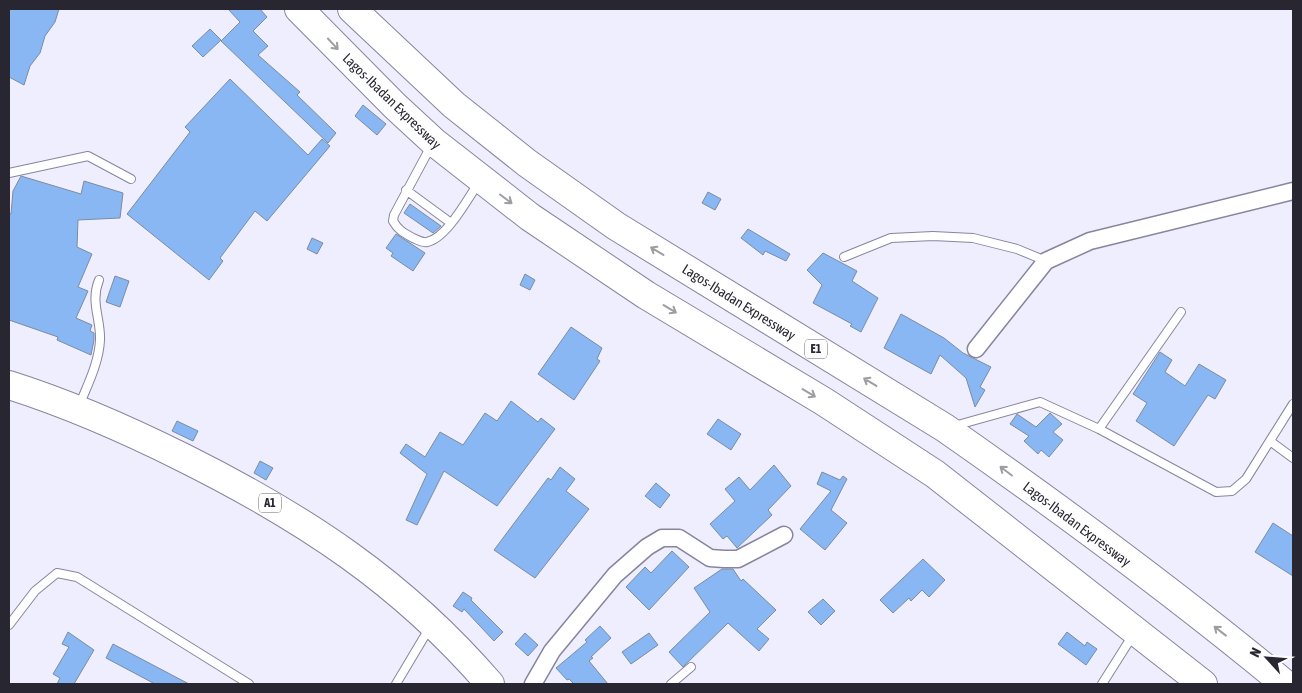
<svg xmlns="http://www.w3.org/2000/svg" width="1302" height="693" font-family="'Asap Condensed',sans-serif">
<rect width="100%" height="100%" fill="#efeefe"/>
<path fill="#88b7f3" stroke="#7b8ca1" d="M9,9H59L55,22L45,36L40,53L30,66L24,85L9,77Z
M228,9H260L267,17L253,31L268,46L258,55L300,92L297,95L336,133L328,143L221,41L240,22Z
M210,29L221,40L203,57L192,46Z
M230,79L308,155L322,139L330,146L267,221L255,211L220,258L223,261L209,280L127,214L190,132L185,127Z
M363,105L386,124L377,135L355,116Z
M21,176L81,194L84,181L123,193L120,218L78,220L77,247L92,254L78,287L88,291L76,318L92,325L90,331L94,333V340L91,355L57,340L58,337L9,320V214H11L13,191Z
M708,192L721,199L715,210L702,203Z
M410,204L441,226L433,233L404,213Z
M748,229L790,254L786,261L765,251L763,255L741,238Z
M396,234L425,253L413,271L391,256L393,253L386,248Z
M312,238L323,243L317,254L307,249Z
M823,253L857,271L852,281L878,298L861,332L850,326L852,324L813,303L822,285L807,270Z
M525,274L535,280L530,290L520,285Z
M115,276L129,281L120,307L106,302Z
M901,314L944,338L963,353L991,367L980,387L985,390L975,407L966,378L940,355L931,374L884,348Z
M571,327L602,348L597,359L600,361L574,400L538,374Z
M1160,352L1172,360L1165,372L1185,386L1199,364L1226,380L1215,399L1208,395L1174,446L1136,421L1147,403L1133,394Z
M511,401L538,422L541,418L555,429L497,506L444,471L417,525L406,520L427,474L400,453L406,444L425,457L440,432L463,445L485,413L497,421Z
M1050,413L1062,424L1053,432L1063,440L1049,457L1041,450L1038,454L1024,441L1029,436L1010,424L1017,414L1036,427Z
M718,419L741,434L731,450L707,434Z
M177,421L198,431L193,441L172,431Z
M260,461L273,468L266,480L254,473Z
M774,465L791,486L768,510L772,515L737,548L727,536L723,539L710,524L735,501L725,489L739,477L750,490Z
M560,467L575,479L566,491L589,509L535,578L494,550L548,478L551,480Z
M822,472L840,480L843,476L847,479L831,510L847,523L825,550L800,529L831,491L817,484Z
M656,483L670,495L660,508L645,496Z
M1273,523L1293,536V576L1255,552Z
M672,551L689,567L649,610L626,587L645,567L651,573Z
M923,559L945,580L929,597L922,590L911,601L909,598L893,613L880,600Z
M722,569H733L741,581L743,579L776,610L757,629L769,639L759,651L728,623L683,667L669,652L710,612L694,588Z
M463,592L472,598L471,600L503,632L494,641L464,609L462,612L453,606Z
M823,599L835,611L821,625L808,612Z
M600,626L611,638L591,657L593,658L589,661L608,684H574L569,679L567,680L556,668L587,642L585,640Z
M68,632L94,650L74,684H57L60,678L53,674L69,647L62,644Z
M1067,632L1085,646L1087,642L1097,649L1086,665L1058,644Z
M525,633L538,645L528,656L515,644Z
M649,633L658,645L631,664L622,652Z
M113,644L189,684H155L106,658Z"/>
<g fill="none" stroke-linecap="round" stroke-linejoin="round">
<defs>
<path id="lane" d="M431,146L394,215L393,221C398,230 404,233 413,238C418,240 422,243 427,242C447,238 468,198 479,182
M9,173L88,156L131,179
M406,190L451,223
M844,257L891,238L933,236L973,238L1017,249L1046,261
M79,406C87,386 99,363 100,340C101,319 90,302 99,280
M954,426L1040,402L1099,429L1216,492L1232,491L1246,479L1293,404
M1099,429L1181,312
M1270,441L1293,458
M9,625L35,591L57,573L77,577L249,684
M396,684L430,627
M671,684L691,667
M1102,684L1133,635"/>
<path id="street" d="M976,349L1046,261L1090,241L1293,191
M533,684L552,651L615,575L647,547L662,538H679L710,558L724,559H738L784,535"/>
<path id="highway" d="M299,9L395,106L434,142L530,217L646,295L823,401L935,474L1203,684
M352,9L454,105L527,163L616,226L945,428C1061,509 1176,594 1285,684
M9,385C69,404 128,430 184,458C304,518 402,582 490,684"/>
</defs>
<use href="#lane" stroke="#87859e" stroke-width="10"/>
<use href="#street" stroke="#87859e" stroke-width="19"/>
<use href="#highway" stroke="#87859e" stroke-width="30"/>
<use href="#lane" stroke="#fff" stroke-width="8"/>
<use href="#street" stroke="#fff" stroke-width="16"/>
<use href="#highway" stroke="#fff" stroke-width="28"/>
</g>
<defs><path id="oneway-shaft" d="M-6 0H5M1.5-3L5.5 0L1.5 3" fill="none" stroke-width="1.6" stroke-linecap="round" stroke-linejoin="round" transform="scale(1.25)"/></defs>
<g stroke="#9e9ea2">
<use href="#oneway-shaft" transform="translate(333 44) rotate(47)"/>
<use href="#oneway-shaft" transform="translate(506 199) rotate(37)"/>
<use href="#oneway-shaft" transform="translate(657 251) rotate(-149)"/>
<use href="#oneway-shaft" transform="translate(670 309) rotate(31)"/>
<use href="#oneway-shaft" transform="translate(870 382) rotate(-149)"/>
<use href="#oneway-shaft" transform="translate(809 393) rotate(31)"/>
<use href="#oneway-shaft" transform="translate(1006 471) rotate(-143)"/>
<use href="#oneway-shaft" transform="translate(1220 631) rotate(-142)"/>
</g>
<g text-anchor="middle" stroke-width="5" stroke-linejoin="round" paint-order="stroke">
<g fill="#fdfdfd" stroke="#68676e" stroke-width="1">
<rect x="805" y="339.5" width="22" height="19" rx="4"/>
<rect x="259" y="493.5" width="22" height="19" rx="4"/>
</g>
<g font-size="12" font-weight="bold" fill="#282731">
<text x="816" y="353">E1</text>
<text x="270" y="507">A1</text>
</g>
<g font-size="14" fill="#282731" stroke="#fdfdfd">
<text transform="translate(392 101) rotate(44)" y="5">Lagos-Ibadan Expressway</text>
<text transform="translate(739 302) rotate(32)" y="5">Lagos-Ibadan Expressway</text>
<text transform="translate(1077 524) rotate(37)" y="5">Lagos-Ibadan Expressway</text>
</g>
</g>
<rect width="1302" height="693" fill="none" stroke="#282731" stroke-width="20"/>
<g transform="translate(1267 658) rotate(296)" stroke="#fdfdfd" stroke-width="4" paint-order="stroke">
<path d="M0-4L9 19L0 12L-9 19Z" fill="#282731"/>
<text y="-8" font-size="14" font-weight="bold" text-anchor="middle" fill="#282731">N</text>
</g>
</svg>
